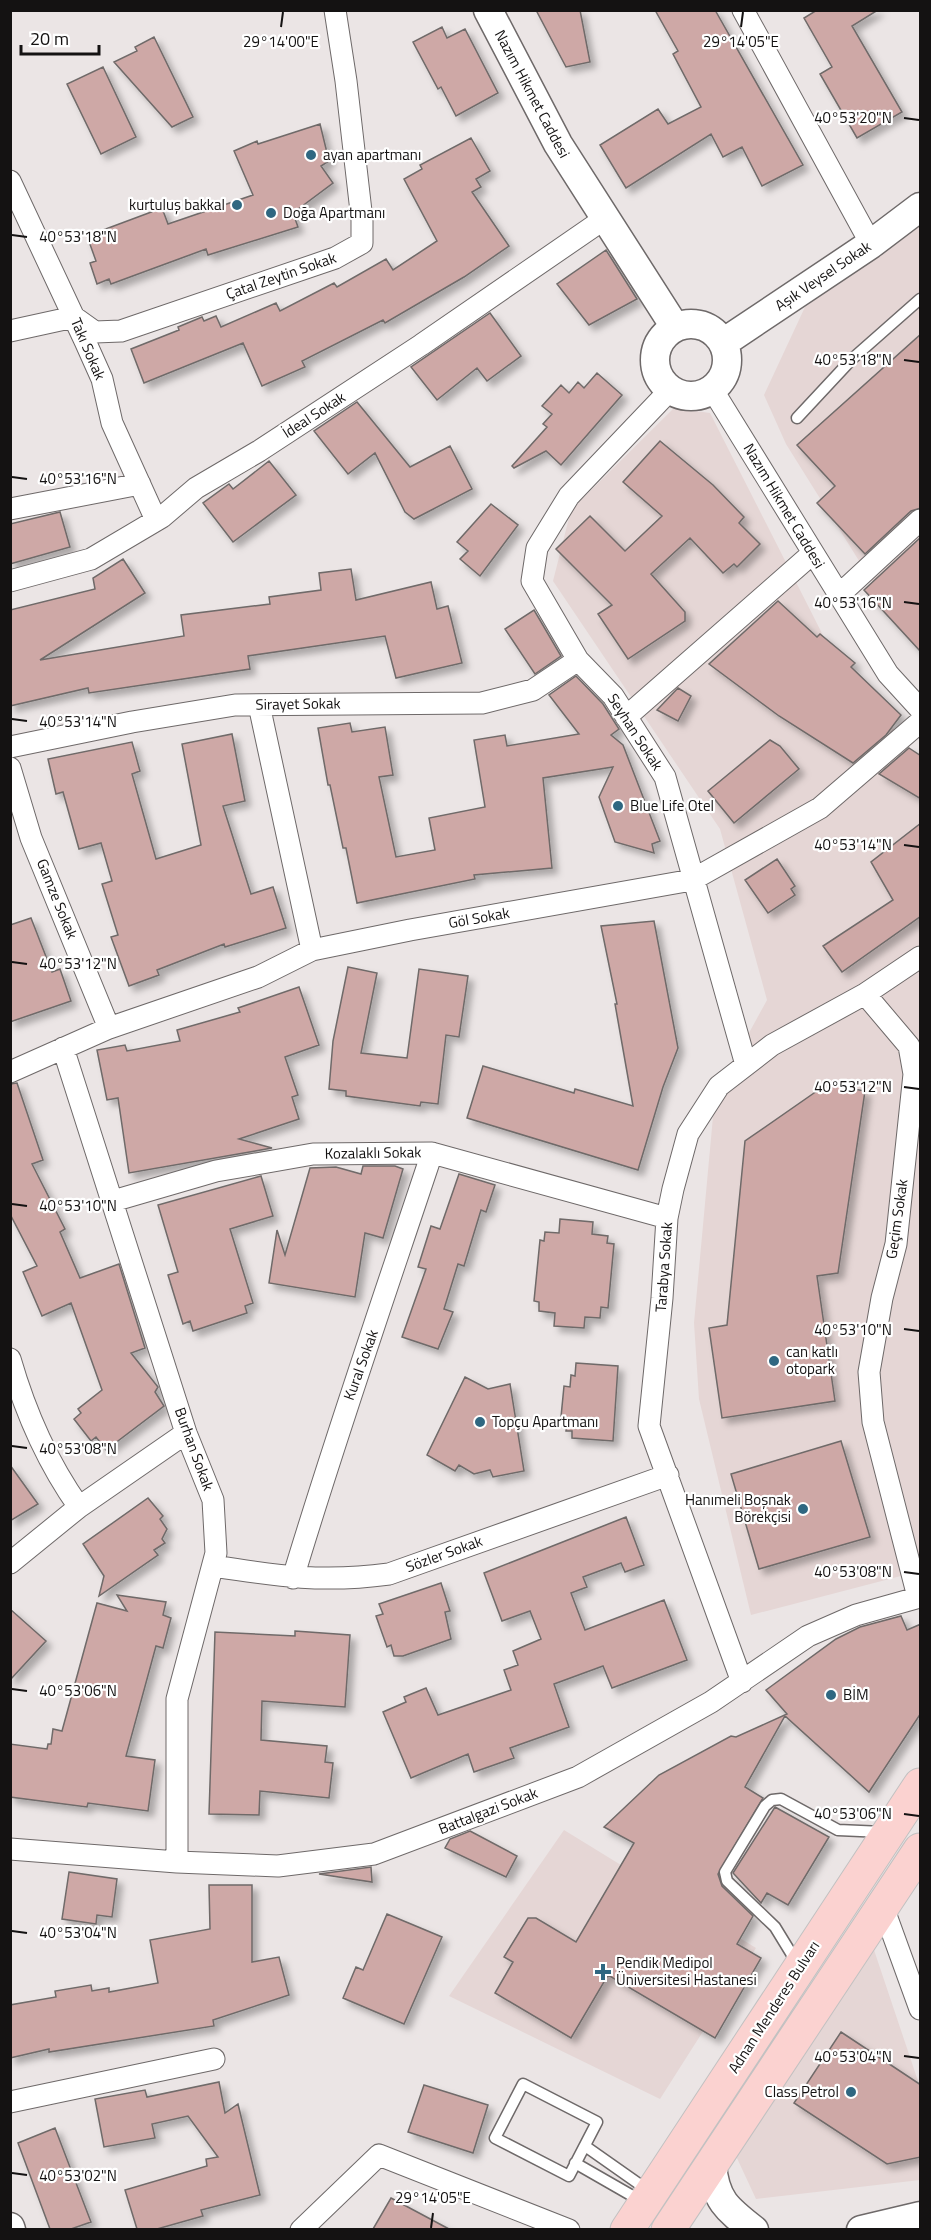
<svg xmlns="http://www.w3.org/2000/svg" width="931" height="2240" font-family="'Titillium Web',sans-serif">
<defs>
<filter id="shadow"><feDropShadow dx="5.5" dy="5.5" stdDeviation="3" flood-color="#0004"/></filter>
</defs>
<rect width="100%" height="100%" fill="#ebe5e5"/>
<path fill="#e5d6d5" d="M920,221V650L891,612L786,444L764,395L805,307Z
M674,408L710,413L833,655L920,761V1571L751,1615L699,1399L694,1323L715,1095L767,1000L720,829L553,581L571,510Z
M564,1830L756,1948L660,2099L449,1996Z
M874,1950L920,2087V2180L756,2199L736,2156Z"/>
<path fill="#cea8a6" stroke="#6f6a69" stroke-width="1.5" filter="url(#shadow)" d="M536,10H580L590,62L566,67Z
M655,10H715L803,165L762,186L742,147L723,157L711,134L626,188L600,145L658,109L668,124L701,107L673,54L678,51Z
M817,10H878L852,26L902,112L857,138L820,74L832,67L804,18Z
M442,27L447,38L465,29L498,93L456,116L441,87L438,89L413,42Z
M154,37L193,117L172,127L114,62L137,51L135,47Z
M103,67L136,137L101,154L67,84Z
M320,124L329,161L321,166L333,183L293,213L298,227L208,255L206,249L111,284L109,279L97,284L90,263L96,261L87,236L162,208L168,224L253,195L234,151L257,141L258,144Z
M471,138L490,171L476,179L481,187L472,192L509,246L464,277L385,323L383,320L302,361L305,367L262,386L243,343L144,383L131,349L179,330L178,327L202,317L204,321L216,316L221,327L276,303L280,311L334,283L337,287L386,259L393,270L437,241L404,179L422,169L420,165Z
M606,250L637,299L589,325L557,284Z
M490,313L521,356L487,381L477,368L437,400L411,367Z
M921,334V508L911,511L865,554L817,503L835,486L797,445Z
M597,373L622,395L561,465L546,451L514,468L512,466L547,427L543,424L552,414L542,406L561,385L569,393L578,382L584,388Z
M357,402L410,467L450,446L472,489L414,519L405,512L375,453L348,474L314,431Z
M660,441L713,485L744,517L739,523L760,544L737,567L734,564L723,573L690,538L651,574L685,612V621L628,659L598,614L612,605L556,549L590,516L625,551L662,516L623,482Z
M269,461L296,495L233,542L203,503L229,484L233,489Z
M491,504L518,525L480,576L460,559L468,551L457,542Z
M60,512L70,547L10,564V524Z
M921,537V652L864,590Z
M123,559L145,593L40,660L184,636L181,615L270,604L269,597L321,590L319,573L351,569L356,600L431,582L437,609L448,606L462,663L396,678L385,636L248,656L250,669L89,693L88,688L10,706V610L95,589L93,578Z
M778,601L817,637L820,634L855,663L851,667L901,715L886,735L853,763L779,716L709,664Z
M534,610L561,656L535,674L505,629Z
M576,676L603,704L619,729L611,735L623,745L660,841L652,844L654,853L615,842L599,797L613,767L543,778L552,868L474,875L475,879L357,903L346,848H343L330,785H328L318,728L350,723L352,732L385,727L393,775L379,777L396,857L435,850L429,818L485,807L474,740L505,735L507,746L579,734L549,695Z
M678,688L691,696L678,721L657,710Z
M232,734L245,801L223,806L251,894L273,887L286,928L225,947L224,944L157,970L159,975L129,986L111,937L118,935L102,884L112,881L101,843L79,849L63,792L56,794L48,759L132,742L140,771L132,774L156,859L201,845L182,744Z
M770,740L780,746L799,769L734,823L708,791Z
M909,748L921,756V799L879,774Z
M921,823V916L842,972L823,946L893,900L871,862Z
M777,859L795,886L791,889L795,895L768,913L745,880Z
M31,918L52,972L60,969L71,1001L10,1022V925Z
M654,921L678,1048L663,1087L638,1170L467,1118L483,1066L574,1093L575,1089L633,1106L615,1004H617L601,926Z
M348,967L377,973L361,1053L407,1058L419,969L468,976L459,1037L446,1035L438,1104L421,1102L420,1106L346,1096V1091L329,1089L333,1041Z
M299,987L319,1045L285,1057L298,1095L292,1097L299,1119L239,1139L272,1148L129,1173L118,1098L107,1100L97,1050L125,1045L127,1051L180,1041L177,1030L240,1012L238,1008Z
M17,1083L43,1160L32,1164L65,1229L60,1232L80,1278L119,1264L145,1348L131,1353L158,1387L155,1392L164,1406L106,1450L96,1437L91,1441L74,1419L81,1413L78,1409L102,1390L71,1303L42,1316L23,1272L37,1266L10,1214V1084Z
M827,1084L865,1091L838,1273L817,1276L835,1401L722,1418L709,1328L727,1325L745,1141Z
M363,1166H395L403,1169L383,1238L365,1233L355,1297L269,1283L277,1230L285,1255L310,1168L336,1167L361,1174Z
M459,1174L495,1185L486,1212L481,1210L464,1266L458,1264L444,1309L453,1312L438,1349L402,1337L426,1269L418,1267L431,1226L440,1229Z
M261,1176L273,1216L230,1229L253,1303L245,1306L247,1313L193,1331L190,1321L183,1324L168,1275L178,1272L158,1205Z
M560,1219L593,1222L592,1234L608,1236L607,1243L614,1244L608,1308L601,1307L600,1318L585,1317L584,1328L554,1326L555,1313L539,1311V1302L534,1301L540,1240L544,1241L545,1232L559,1233Z
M576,1363L618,1366L613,1441L572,1438V1431H566L567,1418L561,1417L564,1386L570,1387L571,1375L575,1376Z
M465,1377L488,1389L510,1384L524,1471L493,1477L490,1470L474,1474L459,1465L455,1471L427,1455Z
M841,1441L870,1537L759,1569L731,1474Z
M10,1465L38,1504L10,1521Z
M148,1498L163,1516L160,1519L167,1529L162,1539L165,1543L154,1550L158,1555L99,1596L104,1576L83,1544Z
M626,1517L644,1565L625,1572L621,1563L583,1577L587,1587L571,1593L585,1630L664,1600L687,1660L612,1688L603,1666L554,1684L569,1727L510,1748L514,1758L474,1772L468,1754L411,1778L383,1712L406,1702L404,1697L426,1688L438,1715L511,1690L504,1670L518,1665L513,1651L541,1639L530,1611L502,1621L484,1573Z
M441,1583L450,1611L445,1612L451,1639L403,1656H394L391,1645L387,1647L376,1616L383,1614L379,1604Z
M117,1595L166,1602L163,1615L171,1618L163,1648L156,1646L126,1756L155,1760L148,1811L88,1803L87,1807L10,1797V1744L47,1749L48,1744H51L53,1729L62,1731L97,1603L127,1611Z
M10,1609L46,1641L10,1680Z
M901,1616L907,1630L921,1624V1713L869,1792L785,1716L745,1787L763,1798L718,1874L722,1886L753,1916L737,1944L761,1958L715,2038L608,1975L571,2038L495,1993L513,1962L504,1957L528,1918H536L576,1942L634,1843L604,1827L659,1775L731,1736L736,1737L787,1714L766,1690L836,1639L860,1627Z
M295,1631L350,1635L345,1707L262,1701L261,1740L327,1746L325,1762L333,1763L329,1798L260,1791L259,1815L209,1814L215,1632L295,1636Z
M775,1807L829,1837L788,1905L767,1893L761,1903L733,1873Z
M470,1831L517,1856L506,1877L445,1848L450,1839Z
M371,1867L372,1882L319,1874Z
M69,1872L117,1879L112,1917L97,1915L96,1924L62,1919Z
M209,1885H252V1962L279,1957L289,1995L213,2020L214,2026L49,2052V2049L10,2058V2005L56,1997L55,1991L91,1985L92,1991L109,1988V1992L158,1983L150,1940L210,1929Z
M387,1914L442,1937L404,2024L343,1998L356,1967L363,1970Z
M841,2032L921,2085V2157L887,2164L794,2103Z
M219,2082L225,2113L238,2104L260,2195L201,2210L203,2216L157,2229H137L125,2190L207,2166L206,2159L218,2157L188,2116L152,2124L155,2138L104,2147L95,2099L145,2090L147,2097Z
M424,2085L488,2105L473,2153L408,2132Z
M55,2128L91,2222L71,2229H50L18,2143Z
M391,2198L449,2229H373Z"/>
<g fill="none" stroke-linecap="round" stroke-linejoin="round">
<defs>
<path id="lane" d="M797,418L852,359L920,299
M797,1963L775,1927L727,1881L725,1872L765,1806L772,1800L781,1799L838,1830L883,1832
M523,2084L597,2122L569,2176L495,2138Z
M585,2146L649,2191
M575,2163L643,2202"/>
<path id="street" d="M743,10L871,244
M10,181L85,341L102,379L112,423L156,520
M10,331L74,317L95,332L121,331L335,258L362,243V220L346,81L335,10
M671,389L569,496L537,548L532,581L578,660L613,696L665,777L746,1065
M712,389L888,674L920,709
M10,509L140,484
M10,581L91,559L162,517L196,488L259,451L421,345L604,219
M839,595L920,520
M259,705L312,950
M626,717L813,553
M10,747L132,722L235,705L482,703L533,690L578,660
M10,768L31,838L109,1028
M865,994L909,1046L914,1074L896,1244L882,1298L869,1372L873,1422L918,1597
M63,1048L186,1433L213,1500L216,1553L177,1699V1862
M10,1072L109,1028L258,977L312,950L410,930L692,880L820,808L920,722
M113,1201L216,1171L313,1154L432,1153L667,1218
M10,1359C25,1411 47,1462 79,1507
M10,1563L79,1507L186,1433
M213,1566C278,1576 322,1583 389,1574L668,1475
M293,1578C336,1435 385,1294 432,1153
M742,1682L649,1426L662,1298L667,1218L673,1189L688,1134L719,1086L772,1045L865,994L920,957
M10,1849L177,1862L278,1866L374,1854L578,1777L711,1702L808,1636L856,1615L920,1597
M883,1907L920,2009
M10,2102L214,2059
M301,2230L379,2155L569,2230"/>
<path id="secondary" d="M488,10L558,144L675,327
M655 360a36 36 0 1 1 72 0a36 36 0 1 1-72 0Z
M723,343L871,244L920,207
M712,2165C715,2200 727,2209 754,2230
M10,2227L11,2230
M861,2230L920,2216"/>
<path id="primary" d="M627,2230L920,1785
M668,2230L920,1850"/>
</defs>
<use href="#lane" stroke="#6e6969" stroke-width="13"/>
<use href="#street" stroke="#6e6969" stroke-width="23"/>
<use href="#secondary" stroke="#6e6969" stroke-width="31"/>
<use href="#primary" stroke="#c2c1c1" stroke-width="35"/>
<use href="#lane" stroke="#fff" stroke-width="10"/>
<use href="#street" stroke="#fff" stroke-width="21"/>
<use href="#secondary" stroke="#fff" stroke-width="28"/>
<use href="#primary" stroke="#fbd2d0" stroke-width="33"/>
</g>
<path fill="none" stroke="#141212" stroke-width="2" d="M281,27L283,12M741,27L743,12M904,118L919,120M12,235L27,237M904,360L919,362M12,477L27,479M904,602L919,604M12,719L27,721M904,845L919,847M12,962L27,964M904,1087L919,1089M12,1204L27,1206M904,1329L919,1331M12,1446L27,1448M904,1572L919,1574M12,1689L27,1691M904,1814L919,1816M12,1931L27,1933M904,2056L919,2058M12,2173L27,2175M431,2228L433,2213"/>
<g fill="#2f6781" stroke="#fff" stroke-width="2">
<circle cx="311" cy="155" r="6"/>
<circle cx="237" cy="205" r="6"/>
<circle cx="271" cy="213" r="6"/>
<circle cx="618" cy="806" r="6"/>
<circle cx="774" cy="1361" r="6"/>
<circle cx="480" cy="1422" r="6"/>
<circle cx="803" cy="1509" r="6"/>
<circle cx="831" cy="1695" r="6"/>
<path d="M600 1963h6v6h6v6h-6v6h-6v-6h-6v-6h6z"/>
<circle cx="851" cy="2092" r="6"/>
</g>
<g text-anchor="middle" stroke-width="4.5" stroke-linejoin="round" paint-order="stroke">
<g font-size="15" fill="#141212" stroke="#fff">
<text transform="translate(532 94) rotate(62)" y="5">Nazım Hikmet Caddesi</text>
<text transform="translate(281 276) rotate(-19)" y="5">Çatal Zeytin Sokak</text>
<text transform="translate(823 276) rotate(-34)" y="5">Aşık Veysel Sokak</text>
<text transform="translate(88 349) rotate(67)" y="5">Takı Sokak</text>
<text transform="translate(314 415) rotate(-33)" y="5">İdeal Sokak</text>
<text transform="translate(784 506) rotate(59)" y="5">Nazım Hikmet Caddesi</text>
<text transform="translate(298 704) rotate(-1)" y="5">Sirayet Sokak</text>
<text transform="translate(635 732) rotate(57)" y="5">Seyhan Sokak</text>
<text transform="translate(57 899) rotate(68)" y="5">Gamze Sokak</text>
<text transform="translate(479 918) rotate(-10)" y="5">Göl Sokak</text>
<text transform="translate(373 1153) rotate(-1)" y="5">Kozalaklı Sokak</text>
<text transform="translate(897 1219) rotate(-82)" y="5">Geçim Sokak</text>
<text transform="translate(664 1267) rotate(-86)" y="5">Tarabya Sokak</text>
<text transform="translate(361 1365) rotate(-70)" y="5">Kural Sokak</text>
<text transform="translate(194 1449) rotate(70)" y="5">Burhan Sokak</text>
<text transform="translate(444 1554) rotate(-20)" y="5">Sözler Sokak</text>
<text transform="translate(488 1811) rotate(-21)" y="5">Battalgazi Sokak</text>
<text transform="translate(774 2007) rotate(-57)" y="5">Adnan Menderes Bulvarı</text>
</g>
<g font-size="15" fill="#141212" stroke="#fff" text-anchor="start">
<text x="323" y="160">ayan apartmanı</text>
<text x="225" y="210" text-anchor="end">kurtuluş bakkal</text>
<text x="283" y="218">Doğa Apartmanı</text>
<text x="630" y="811">Blue Life Otel</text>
<text x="786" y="1357">can katlı<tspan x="786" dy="17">otopark</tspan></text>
<text x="492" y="1427">Topçu Apartmanı</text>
<text x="791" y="1505" text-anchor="end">Hanımeli Boşnak<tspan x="791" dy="17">Börekçisi</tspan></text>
<text x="843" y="1700">BİM</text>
<text x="616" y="1968">Pendik Medipol<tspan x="616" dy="17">Üniversitesi Hastanesi</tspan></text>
<text x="839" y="2097" text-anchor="end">Class Petrol</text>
</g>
</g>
<g font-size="15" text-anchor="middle" fill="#141212" stroke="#fff" stroke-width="4.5" stroke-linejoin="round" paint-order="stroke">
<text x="281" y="47">29°14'00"E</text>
<text x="741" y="47">29°14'05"E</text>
<text x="853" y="123">40°53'20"N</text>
<text x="78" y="242">40°53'18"N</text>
<text x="853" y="365">40°53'18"N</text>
<text x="78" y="484">40°53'16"N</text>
<text x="853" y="608">40°53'16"N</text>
<text x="78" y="727">40°53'14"N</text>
<text x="853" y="850">40°53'14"N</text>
<text x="78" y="969">40°53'12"N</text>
<text x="853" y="1092">40°53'12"N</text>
<text x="78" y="1211">40°53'10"N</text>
<text x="853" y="1335">40°53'10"N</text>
<text x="78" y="1454">40°53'08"N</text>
<text x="853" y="1577">40°53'08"N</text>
<text x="78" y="1696">40°53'06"N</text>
<text x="853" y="1819">40°53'06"N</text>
<text x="78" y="1938">40°53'04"N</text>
<text x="853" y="2062">40°53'04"N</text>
<text x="78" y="2181">40°53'02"N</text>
<text x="433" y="2203">29°14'05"E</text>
</g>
<rect width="931" height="2240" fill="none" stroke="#141212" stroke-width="24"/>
<path d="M21 45v9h78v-9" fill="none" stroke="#141212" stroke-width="3"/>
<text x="30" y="45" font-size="18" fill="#141212" stroke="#ffffff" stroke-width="4.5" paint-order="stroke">20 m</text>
</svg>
